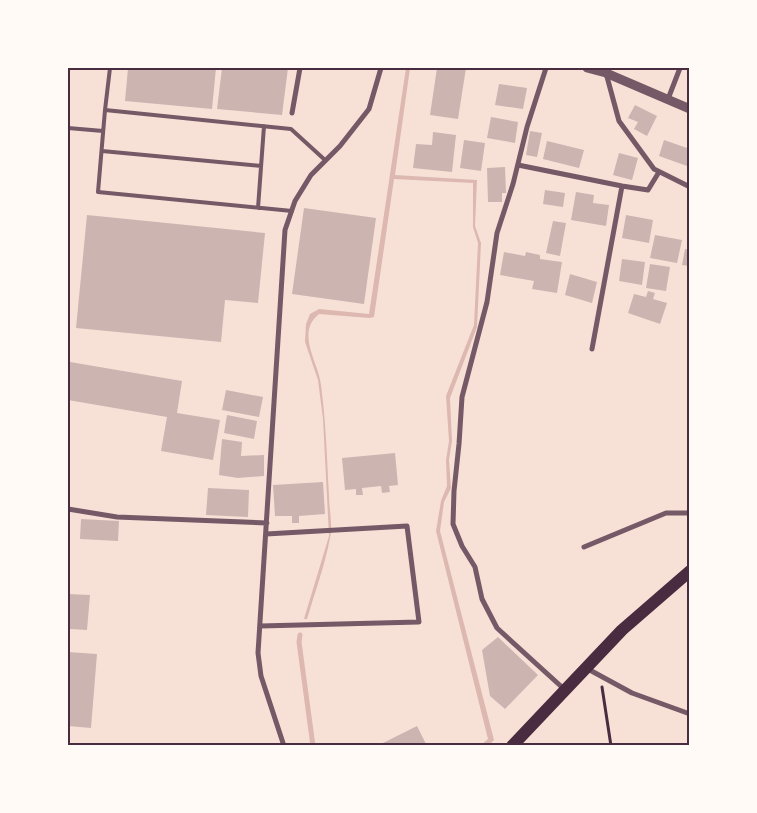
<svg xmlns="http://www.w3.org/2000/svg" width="757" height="813" font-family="'Nunito Sans',sans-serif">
<rect width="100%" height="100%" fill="#f7e1d7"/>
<path fill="#dcb8b0" d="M406,68H410L395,175L477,180L475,226L481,243L477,327L450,398L452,441L449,460L451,488L444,502L440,531L494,740L489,745H481L488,739L436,531L441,501L447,486L446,460L449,441L446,396L474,325L478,243L473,227V183L394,179L374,317L370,318L319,314C295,333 319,363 321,385C326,422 327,459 329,496C329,509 333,525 330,538C325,565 315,592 307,619H304L329,536L323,419L318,380L305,342L306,324L310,314L319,309L369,314Z"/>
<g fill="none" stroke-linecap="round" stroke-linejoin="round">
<path stroke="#dcb8b0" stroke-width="5" d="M300,635L299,642L313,746"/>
</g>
<path fill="#ccb4b1" d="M128,68H216L212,109L125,101Z
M222,68H288L282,115L217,109Z
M437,68H466L458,119L430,115Z
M499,84L527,88L523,109L495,105Z
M635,105L657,116L647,136L634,129L638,122L628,118Z
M491,117L518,122L515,143L487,138Z
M530,131L542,133L537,157L526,155Z
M433,132L456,135L452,172L413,168L416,144L432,145Z
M464,140L485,143L481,171L460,168Z
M664,140L690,149V158L687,166L659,156Z
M547,141L584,150L579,168L543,159Z
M619,153L638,158L632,180L613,175Z
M505,167L506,193H502V202H488L487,168Z
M545,190L565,193L563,207L543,204Z
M576,192L594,195L593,203L609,205L606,226L571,220Z
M304,208L376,218L364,304L292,294Z
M87,215L265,233L258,303L225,300L221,342L76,328Z
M626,215L653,220L649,243L622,238Z
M553,221L566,223L560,256L546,253Z
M655,235L682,240L677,263L650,258Z
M685,249L690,250V266L682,265Z
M504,252L525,256L526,252L540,255V259L562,262L557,293L532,289L534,281L500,275Z
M622,259L645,262L642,285L619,281Z
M650,264L670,267L666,291L646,288Z
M570,274L597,282L592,303L565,295Z
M648,291L655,293L653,299L667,303L660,324L628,313L634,294L646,297Z
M70,362L182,381L177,413L220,420L213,460L161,451L167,417L68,400V377Z
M226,390L263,397L259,417L222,410Z
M227,415L257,421L254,439L224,433Z
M222,439L242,442L241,456L264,455V476L238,478L219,475Z
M395,453L398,485L389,486L390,492L382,493L381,486L362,488L363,495H356V489L345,490L342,458Z
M323,482L325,514L299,516V523H292V516H275L273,485Z
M208,488L249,490L248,517L206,515Z
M81,519L119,521L118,541L80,539Z
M68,594L90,595L87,630L70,629L69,648H68Z
M498,637L538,675L505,709L490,696L482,650Z
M68,652L97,654L91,728L68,726Z
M417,726L427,746H377Z"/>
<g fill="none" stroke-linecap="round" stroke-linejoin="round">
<path stroke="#4a2c40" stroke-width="3" d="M602,687L611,746"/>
<path stroke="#755966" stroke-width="4" d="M105,110L110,68
M68,128L103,131
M102,151L261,166
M258,208L264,126
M292,211L98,192L105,110L291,129L325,160"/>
<path stroke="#755966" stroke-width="5" d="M546,68L527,127L513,184L497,233L487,302L462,397L459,444L454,491L453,524L462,546L475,567L482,599L497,628L564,689
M606,73L619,121L654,169L690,187
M668,99L680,68
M292,113L300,68
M518,165L622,186L648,190L659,172
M592,349L622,186
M68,509L117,517L267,523
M584,547L666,513H690
M260,626L419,622L407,526L266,534
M586,668L632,693L690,714
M284,746L261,676L258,653L285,230L295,201L311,175L340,146L369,109L381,68"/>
<path stroke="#755966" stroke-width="9" d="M587,68L606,73L690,109"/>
<path stroke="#4a2c40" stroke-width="12" d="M512,746L622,630L690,571"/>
</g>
<rect width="757" height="813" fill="none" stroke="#fffaf5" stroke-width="138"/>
<rect x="69" y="69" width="619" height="675" fill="none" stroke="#4a2c40" stroke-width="2"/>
</svg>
